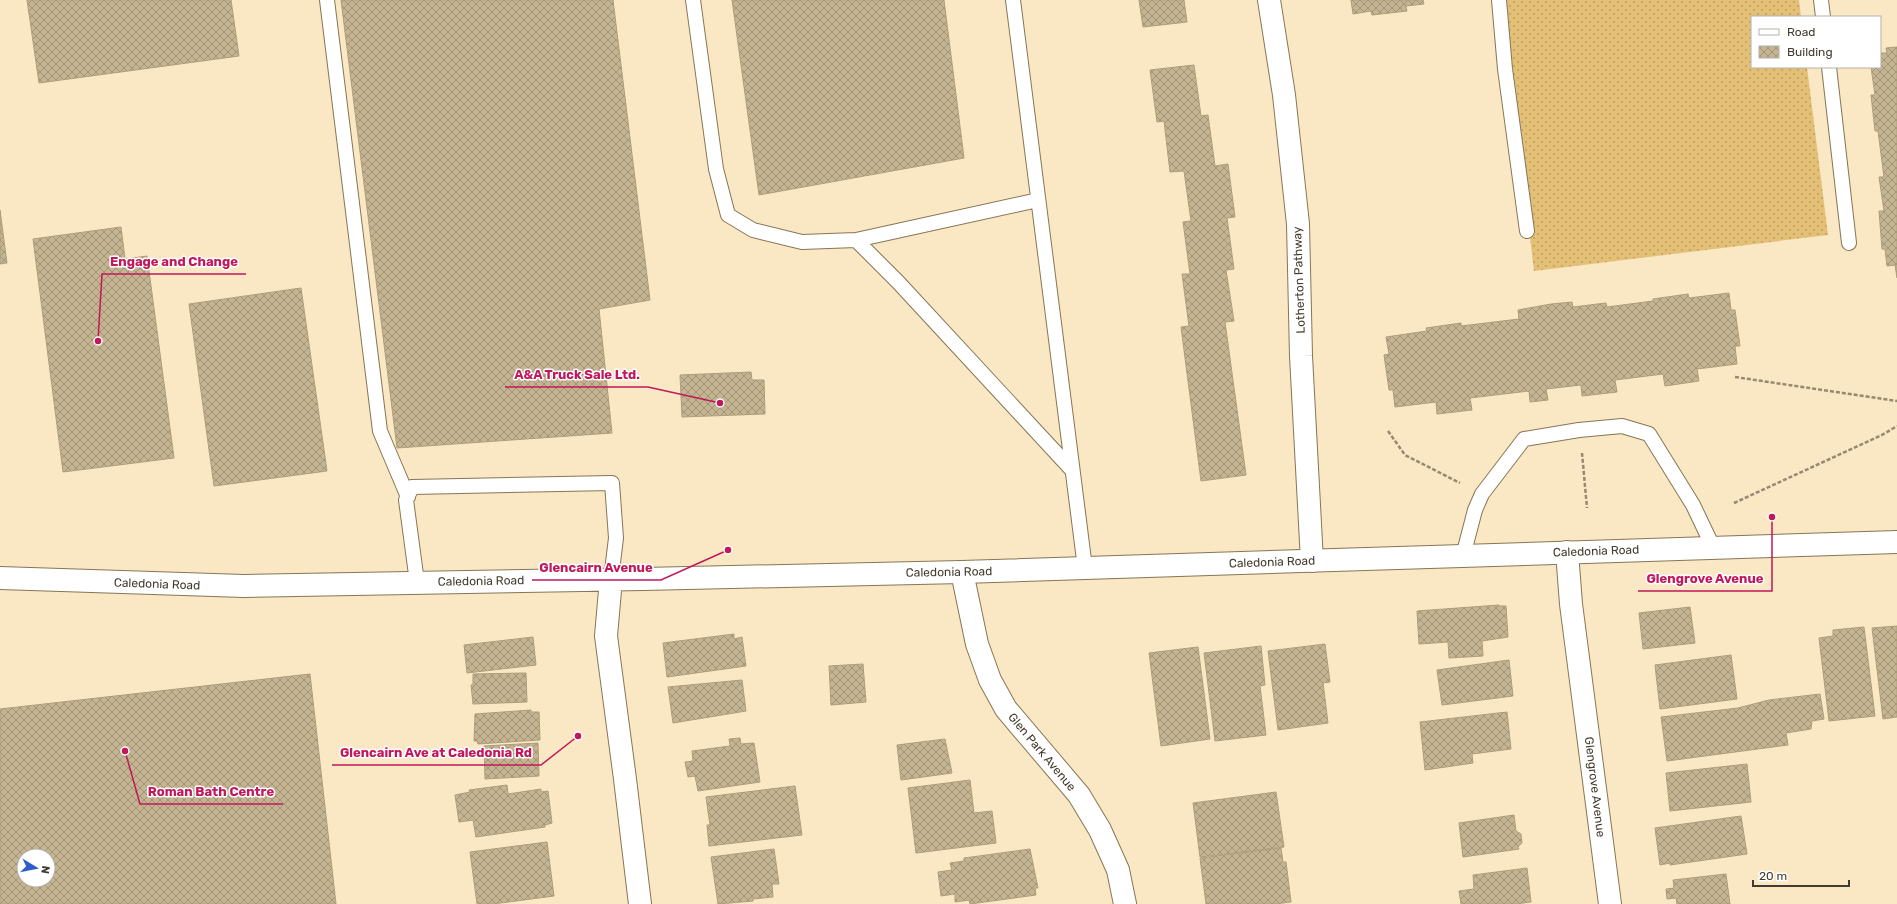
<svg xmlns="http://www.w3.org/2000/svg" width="1897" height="904" font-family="Rubik,sans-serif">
<defs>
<pattern id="grass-dots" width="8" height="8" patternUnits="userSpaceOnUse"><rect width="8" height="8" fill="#e4c077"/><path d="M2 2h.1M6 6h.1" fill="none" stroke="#ba9d62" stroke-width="1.8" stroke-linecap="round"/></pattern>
<pattern id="building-cross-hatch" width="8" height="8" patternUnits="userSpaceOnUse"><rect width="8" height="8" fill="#c5b491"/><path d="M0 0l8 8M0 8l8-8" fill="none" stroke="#a29477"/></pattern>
</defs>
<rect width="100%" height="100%" fill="#fae7c3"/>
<path fill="url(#grass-dots)" d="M1502,0H1799L1801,17H1752V67H1807L1828,235L1534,271Z"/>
<path fill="url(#building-cross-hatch)" stroke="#ae9d7b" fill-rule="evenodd" d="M27,0H231L239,56L39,83Z
M341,0H613L650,300L599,309L612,433L397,448Z
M732,0H944L964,158L759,195Z
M1139,0H1184L1187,22L1143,27Z
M1351,0H1423L1424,4L1406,6L1407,11L1372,15L1371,11L1353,14Z
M1897,47V278L1895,265L1887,266L1885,249H1882L1879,211H1884L1879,177H1884L1878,131H1875L1871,95H1875L1871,67H1880V53H1887L1886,48Z
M1194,65L1201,116L1208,115L1215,166L1228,164L1235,217L1227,218L1234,269L1226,270L1234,321L1225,322L1246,475L1201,481L1181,327L1189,326L1182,274H1190L1183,222L1191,221L1184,171L1170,172L1164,121L1157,122L1150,70Z
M0,210L7,263L0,264Z
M121,227L125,259L147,256L174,458L63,472L33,239Z
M301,288L327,471L214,486L189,304Z
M1729,293L1731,310H1735L1740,346H1735L1737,364L1697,369L1699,381L1665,386L1663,374L1615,380L1617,392L1582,396L1581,385L1546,389L1548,400L1530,402L1529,391L1470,398L1472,410L1437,414L1436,402L1395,407L1393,390H1389L1384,355L1389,354L1386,337L1427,331L1426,328L1461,323V326L1519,319L1518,310L1551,304L1572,302L1573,307L1606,303L1607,307L1653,301V299L1688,294L1689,298Z
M751,372L752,380H764L765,414L682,417L680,375Z
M1499,605V606H1506L1508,637L1482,641L1483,656L1449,658L1448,642L1419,644L1417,611Z
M1690,607L1695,643L1643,649L1639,613Z
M1897,626V717L1883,719L1872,628Z
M1864,627L1875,716L1829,721L1819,638L1833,636V630Z
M734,634V639L742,637L746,666L667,677L663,643Z
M533,637L536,665L467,673L464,645Z
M1325,644L1330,682L1323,683L1328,723L1278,730L1268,651Z
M1261,646L1265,685L1260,686L1266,735L1215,741L1204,653Z
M1198,647L1210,739L1161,746L1149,653Z
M1731,655L1737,699L1660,709L1655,665Z
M1509,660L1513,696L1442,705L1437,670Z
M863,664L866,702L831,705L829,666Z
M526,673L527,702L473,704L471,685H473V674Z
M310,674L336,904H0V709ZM24,856H48V880H24Z
M742,680L746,711L673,723L668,687Z
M1820,694L1824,719L1812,721L1811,729L1786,733L1788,745L1667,761L1661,717L1738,708L1769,700Z
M531,710V712H539L540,740L478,744L477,741H474L475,714Z
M1507,712L1511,749L1472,754L1473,763L1425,770L1420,722Z
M740,738L741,744L754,743L760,782L698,791L695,776L688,777L685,762L693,761L692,751L730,746L729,739Z
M945,739L952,773L901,780L897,745Z
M538,743L539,776L485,779L484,746Z
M1747,764L1751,802L1670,811L1666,773Z
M970,780L974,813L992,811L996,843L916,853L908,788Z
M507,785L508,794L541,789V792L548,791L552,823L545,825V827L476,837L473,820L459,822L455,795L470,792L469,790Z
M795,786L802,835L709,846L707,825H710L706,797Z
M1276,792L1284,847L1200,857L1193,803Z
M1514,815L1516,831L1521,834L1522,843L1518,847L1519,849L1463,857L1459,823Z
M1741,816L1747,854L1670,865V863L1660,865L1655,828Z
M547,842L554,896L493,904H477L470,852Z
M1281,848L1283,862H1286L1291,902L1275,904H1206L1200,858Z
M774,849L779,884H772L773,897L753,899V901L718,904L711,857Z
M1030,849L1038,888H1035L1036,895L970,904L969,900L955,902V894L941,896L938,872L952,870L950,863L964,861V858Z
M1527,868L1531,902L1516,904H1461L1459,891L1474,889L1473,875Z
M1726,874L1730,904H1677L1676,898L1667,899L1666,889L1674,888L1673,880Z"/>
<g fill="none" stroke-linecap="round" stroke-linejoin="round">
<defs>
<path id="service" d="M327,0L380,431L408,497
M693,0L716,169L728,215L753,230L802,242L856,240L898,282L1072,470
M1013,0L1085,568
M1499,0L1505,69L1527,231
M1821,0L1823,17
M1829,67L1849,243
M856,240L1038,200
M1463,556L1475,510L1482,494L1524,439L1579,430L1622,426L1649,434L1693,505L1713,547
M417,582L406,500L412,487L612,483L616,538L611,579"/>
<path id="minor" d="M1269,0L1284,95L1298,224L1301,356L1312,561
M1567,552L1571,604L1610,904
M962,572L977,644L990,680L1006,709L1079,795L1100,830L1118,870L1125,904"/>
<path id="tertiary" d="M0,578L244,586L643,579L962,572L1897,542
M611,579L606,636L625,779L640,904"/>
</defs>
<use href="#service" stroke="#867655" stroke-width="16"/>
<use href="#minor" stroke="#867655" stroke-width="24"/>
<use href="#tertiary" stroke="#867655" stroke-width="24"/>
<path stroke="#968971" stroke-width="2.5" stroke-dasharray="4 2" stroke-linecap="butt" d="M1735,377L1897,401
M1388,431L1405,455L1460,483
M1582,453L1587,508
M1734,503L1882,435L1897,426"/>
<use href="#service" stroke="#fff" stroke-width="14"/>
<use href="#minor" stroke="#fff" stroke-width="22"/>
<use href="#tertiary" stroke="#fff" stroke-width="22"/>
</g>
<g text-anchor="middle" stroke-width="3" stroke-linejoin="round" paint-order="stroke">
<g font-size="12" fill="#433b2d" stroke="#fff">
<text transform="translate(1299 280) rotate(-92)" y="4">Lotherton Pathway</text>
<text transform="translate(1596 551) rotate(-2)" y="4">Caledonia Road</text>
<text transform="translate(1272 562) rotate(-2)" y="4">Caledonia Road</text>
<text transform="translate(949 572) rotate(-1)" y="4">Caledonia Road</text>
<text transform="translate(481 581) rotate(-1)" y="4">Caledonia Road</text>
<text transform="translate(157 584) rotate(2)" y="4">Caledonia Road</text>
<text transform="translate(1042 752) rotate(50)" y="4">Glen Park Avenue</text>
<text transform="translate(1595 787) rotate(83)" y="4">Glengrove Avenue</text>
</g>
</g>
<path fill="none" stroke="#c2185b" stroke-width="1.5" d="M98 341L102 274H246M720 403L648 387H505M728 550L661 580H532M1772 517L1772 591H1638M578 736L541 765H332M125 751L140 804H283"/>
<g fill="#c2185b" stroke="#fff" stroke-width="1.5">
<circle cx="98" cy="341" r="4"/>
<circle cx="720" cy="403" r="4"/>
<circle cx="728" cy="550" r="4"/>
<circle cx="1772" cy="517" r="4"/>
<circle cx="578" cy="736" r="4"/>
<circle cx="125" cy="751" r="4"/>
</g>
<g font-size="13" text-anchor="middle" font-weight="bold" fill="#c2185b" stroke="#fff" stroke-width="3" stroke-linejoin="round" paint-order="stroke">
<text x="174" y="266">Engage and Change</text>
<text x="577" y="379">A&amp;A Truck Sale Ltd.</text>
<text x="596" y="572">Glencairn Avenue</text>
<text x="1705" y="583">Glengrove Avenue</text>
<text x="436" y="757">Glencairn Ave at Caledonia Rd</text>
<text x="211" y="796">Roman Bath Centre</text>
</g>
<rect x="1751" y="16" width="130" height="52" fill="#ffffff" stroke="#b4b1ab"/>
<rect x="1759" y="29" width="20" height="6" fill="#ffffff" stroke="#b4b1ab"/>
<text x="1787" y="36" font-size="12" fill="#433b2d">Road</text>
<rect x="1759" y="46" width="20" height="12" fill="url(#building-cross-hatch)" stroke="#b4b1ab"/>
<text x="1787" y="56" font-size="12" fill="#433b2d">Building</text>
<g transform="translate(36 868) rotate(100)"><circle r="19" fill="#ffffff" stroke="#b4b1ab"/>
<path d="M0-3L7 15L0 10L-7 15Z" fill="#2f5ccb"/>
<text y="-6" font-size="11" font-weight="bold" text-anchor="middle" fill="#433b2d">N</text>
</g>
<path d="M1753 880v6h96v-6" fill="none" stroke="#433b2d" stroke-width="2"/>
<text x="1759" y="880" font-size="12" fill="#433b2d" stroke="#ffffff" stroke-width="3" paint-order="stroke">20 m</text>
</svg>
